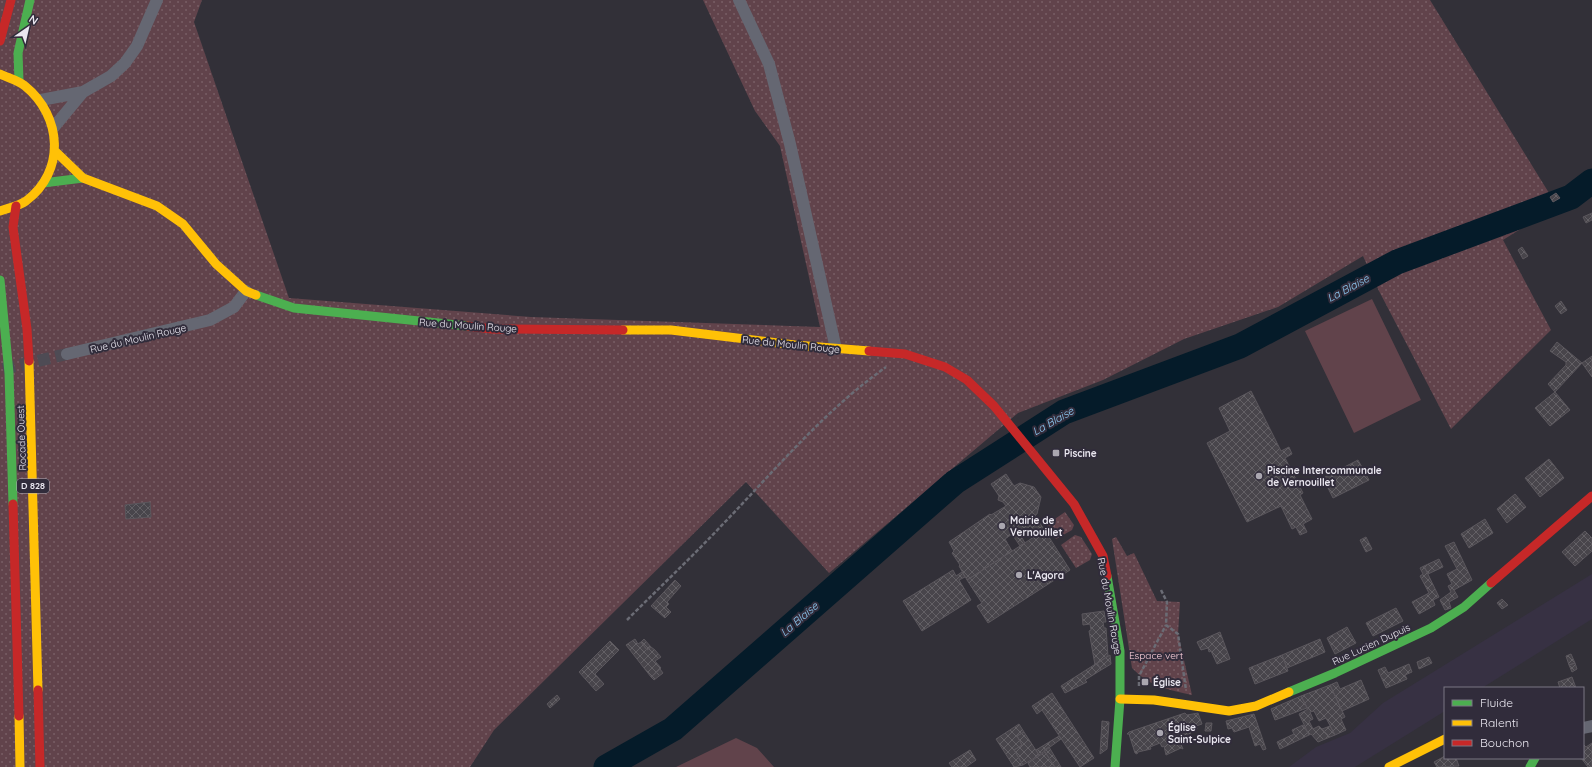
<svg xmlns="http://www.w3.org/2000/svg" width="1592" height="767" font-family="Quicksand,sans-serif">
<defs>
<pattern id="grass-dots" width="8" height="8" patternUnits="userSpaceOnUse"><rect width="8" height="8" fill="#61434b"/><path d="M2 2h.1M6 6h.1" fill="none" stroke="#785e65" stroke-width="1.8" stroke-linecap="round"/></pattern>
<pattern id="building-cross-hatch" width="8" height="8" patternUnits="userSpaceOnUse"><rect width="8" height="8" fill="#48454b"/><path d="M0 0l8 8M0 8l8-8" fill="none" stroke="#636065"/></pattern>
</defs>
<rect width="100%" height="100%" fill="#323038"/>
<path fill="#373143" d="M1592,574V619L1482,688H1445V711L1355,767H1289L1316,747L1350,733L1383,703Z"/>
<path fill="url(#grass-dots)" d="M0,0H202L194,22L289,298L531,317L820,327L780,146L755,111L703,0H1430L1557,206L1503,240L1551,330L1451,429L1379,291L1363,256L1278,307L1184,339L1103,380L1018,413L829,573L746,482L494,730L470,767H0Z
M1065,512L1074,525L1072,530L1056,539L1046,525Z
M1075,535L1081,537L1092,554L1090,560L1076,568L1061,545Z
M1116,537L1127,556L1134,553L1157,601L1180,602L1178,634L1192,695C1167,689 1150,687 1132,668L1112,539Z"/>
<path fill="#61434b" d="M1372,299L1421,400L1354,433L1305,331Z
M736,738L757,748L774,767H676Z"/>
<g fill="none" stroke-linecap="round" stroke-linejoin="round">
<path stroke="#051b29" stroke-width="25" d="M606,767L673,729L955,482L1064,412L1240,346L1397,262L1571,197L1592,181"/>
</g>
<path fill="url(#building-cross-hatch)" stroke="#5b575d" d="M1556,193L1560,198L1553,202L1550,197Z
M1592,213V220L1586,223L1583,217Z
M1522,247L1528,256L1523,259L1518,250Z
M1561,301L1567,310L1561,314L1555,306Z
M1557,342L1582,363L1555,392L1548,384L1566,365V362L1550,351Z
M1592,356V377L1582,363Z
M1251,391L1281,451L1289,447L1292,454L1285,458L1303,493L1300,495L1312,519L1303,524L1307,532L1300,535L1296,527L1292,529L1281,506L1247,522L1207,443L1230,431L1219,408Z
M1555,392L1570,410L1550,426L1535,408Z
M1549,459L1564,478L1540,497L1525,478Z
M1358,460L1369,480L1333,498L1323,478Z
M1006,474L1014,486L1020,483L1034,487L1041,497L1037,514L1035,515L1038,520L1025,530L1021,529L1018,531L1025,543L1020,546L1012,534L1005,539L1012,551L967,580L959,566L960,565L952,553L954,551L949,542L990,514L991,515L1006,506L1003,502L998,500L999,496L991,484Z
M1515,494L1526,507L1507,523L1497,509Z
M150,502L151,517L126,519L125,505Z
M1485,519L1493,533L1469,548L1461,534Z
M1038,520L1070,570L988,623L977,606L982,603L967,580L1037,535L1030,525Z
M1585,531L1592,538V551L1575,566L1562,552Z
M1366,537L1372,549L1366,552L1360,540Z
M1454,542L1472,580L1454,590L1458,597L1449,602L1451,608L1445,610L1440,600L1451,592L1448,586L1452,584L1447,574L1457,569L1445,546Z
M1439,559L1443,567L1428,574L1424,566Z
M1424,566L1439,597L1433,600L1435,605L1419,614L1412,602L1429,593L1420,576L1423,574L1420,568Z
M953,570L956,576L962,572L965,577L959,580L971,600L922,631L903,601Z
M675,580L681,586L667,602L669,604L666,607L671,612L665,618L651,606Z
M1502,599L1508,605L1502,609L1497,603Z
M1396,608L1403,621L1373,636L1366,623Z
M1104,611L1106,622H1103L1104,628H1106L1108,656L1095,665L1089,631L1091,630L1090,624L1083,625L1082,614Z
M1347,627L1356,643L1335,654L1327,638Z
M1220,632L1230,659L1217,664L1211,651L1209,652L1208,648L1201,650L1197,642Z
M635,639L638,644L641,642L647,650L651,647L655,650L661,657L655,661L661,668L651,677L626,645Z
M644,639L651,647L647,650L641,642Z
M1320,639L1325,652L1287,668L1282,655Z
M610,641L619,650L595,674L604,684L596,691L579,672Z
M1571,654L1575,663L1569,665L1566,656Z
M1110,655L1111,664L1101,670L1097,663Z
M1282,655L1288,671L1255,684L1249,668Z
M1429,657L1432,663L1419,669L1417,662Z
M1097,663L1101,670L1085,680L1087,682L1065,693L1061,686Z
M1575,663L1577,669L1572,672L1569,665Z
M1409,664L1412,672L1405,675L1407,679L1386,688L1378,670L1385,667L1388,673Z
M660,669L663,673L654,680L651,677Z
M1572,677L1576,688H1560L1558,682Z
M1361,680L1369,699L1342,711L1330,685L1337,682L1340,689Z
M1330,685L1345,717L1341,719L1346,730L1335,735L1326,718L1319,721L1314,711L1310,712L1313,719L1309,721L1313,729L1319,726L1330,737L1318,742L1311,734L1309,735L1299,714L1308,709L1301,696Z
M1052,693L1094,758L1080,767L1042,710L1037,714L1032,706Z
M557,695L560,699L550,708L547,704Z
M1301,696L1307,708L1275,720L1271,709Z
M1185,713L1187,715L1198,713L1202,724L1196,726L1197,729L1190,732L1191,739L1180,742L1183,749L1181,748L1166,755L1164,746L1162,747L1160,743L1150,747L1151,749L1138,752L1137,754L1135,753L1129,734H1127L1129,732Z
M1254,714L1266,749L1263,750L1260,744L1255,746L1249,727L1234,732L1232,728L1228,729L1226,721Z
M1102,721L1109,722L1107,749L1100,754Z
M1206,723H1212L1211,731H1205Z
M1019,724L1024,732L1017,736L1022,745L1014,750L1023,765L1014,767L996,739Z
M1303,725L1309,735L1280,749L1277,742L1294,734L1292,730Z
M1330,726L1335,735L1330,737L1322,729Z
M1024,732L1039,755L1023,765L1014,750L1022,745L1017,736Z
M1059,736L1061,739L1039,755L1036,750Z
M1592,743V767H1588L1581,758H1583V744L1586,747Z
M1049,747L1061,767H1055L1045,752L1044,750Z
M970,750L976,760L966,767H952L949,763Z
M1045,752L1055,767H1030L1028,763Z
M1445,756V758H1456L1459,766L1437,767L1434,762Z"/>
<g fill="none" stroke-linecap="round" stroke-linejoin="round">
<path stroke="#4e4b54" stroke-width="12" stroke-dasharray="12 6" stroke-linecap="butt" d="M3,369L67,354"/>
<path stroke="#6b6c75" stroke-width="2.5" stroke-dasharray="4 2" stroke-linecap="butt" d="M1161,590L1167,602L1166,625L1178,634L1186,690
M627,620C660,587 693,556 724,523C776,469 825,410 886,367
M1139,686V676L1166,625"/>
<path stroke="#656772" stroke-width="12" d="M739,0L769,64L790,144L836,349
M41,100L83,92
M54,127L83,92L111,76L125,63L137,46L157,0
M67,354L210,320L234,307L246,291
M1583,728L1592,726"/>
<path stroke="#4caf50" stroke-width="9" d="M19,81L18,53L30,0
M43,183L83,178
M0,280L9,373L13,504
M256,295L294,308L467,326
M1107,576L1120,651V699L1115,767
M1289,692L1335,673L1431,628L1464,607L1491,583
M1530,767L1535,758"/>
<path stroke="#ffc107" stroke-width="9" d="M0,74C8,78 18,80 25,86C62,116 66,171 26,201C19,206 8,208 0,211
M55,151L83,178L157,206L183,224L216,264L246,291L256,295
M623,330H671L795,345L869,351
M29,361L38,690
M1120,699L1154,700L1229,711L1256,706L1289,692
M19,716L20,767
M1389,767L1445,739"/>
<path stroke="#c62828" stroke-width="9" d="M0,41L11,0
M16,206L13,227L27,329L29,361
M467,326L492,329L623,330
M869,351L905,354L945,367L967,380L994,406L1074,504L1103,556L1107,576
M13,504L19,716
M1491,583L1592,496
M38,690L40,767"/>
</g>
<g fill="#aaa7b0" stroke="#312c3b" stroke-width="1.5">
<rect x="1052" y="449" width="8" height="8" rx="2"/>
<circle cx="1259" cy="476" r="4"/>
<circle cx="1002" cy="526" r="4"/>
<circle cx="1019" cy="575" r="4"/>
<rect x="1141" y="678" width="8" height="8" rx="2"/>
<circle cx="1160" cy="733" r="4"/>
</g>
<g text-anchor="middle" stroke-width="4" stroke-linejoin="round" paint-order="stroke">
<rect fill="#312c3b" stroke="#b2afba" stroke-width="1" x="17" y="479" width="32" height="14" rx="3"/>
<g font-size="9" font-weight="bold" fill="#eae7f0">
<text x="33" y="489">D 828</text>
</g>
<g font-size="10" fill="#eae7f0" stroke="#312c3b">
<text transform="translate(468 325) rotate(4)" y="4">Rue du Moulin Rouge</text>
<text transform="translate(138 338) rotate(-13)" y="4">Rue du Moulin Rouge</text>
<text transform="translate(791 344) rotate(6)" y="4">Rue du Moulin Rouge</text>
<text transform="translate(21 438) rotate(-92)" y="4">Rocade Ouest</text>
<text transform="translate(1110 606) rotate(80)" y="4">Rue du Moulin Rouge</text>
<text transform="translate(1371 644) rotate(-25)" y="4">Rue Lucien Dupuis</text>
</g>
<g font-size="10" font-weight="bold" fill="#eae7f0" stroke="#312c3b" text-anchor="start">
<text x="1064" y="457">Piscine</text>
<text x="1267" y="474">Piscine Intercommunale<tspan x="1267" dy="12">de Vernouillet</tspan></text>
<text x="1010" y="524">Mairie de<tspan x="1010" dy="12">Vernouillet</tspan></text>
<text x="1027" y="579">L'Agora</text>
<text x="1153" y="686">Église</text>
<text x="1168" y="731">Église<tspan x="1168" dy="12">Saint-Sulpice</tspan></text>
</g>
<g font-size="10" fill="#fcd1db" stroke="#312c3b">
<text x="1156" y="659">Espace vert</text>
</g>
<g font-size="11" font-style="italic" fill="#8cc8f1" stroke="#312c3b">
<text transform="translate(1348 288) rotate(-28)" y="4">La Blaise</text>
<text transform="translate(1053 421) rotate(-30)" y="4">La Blaise</text>
<text transform="translate(799 619) rotate(-41)" y="4">La Blaise</text>
</g>
</g>
<rect x="1444" y="687" width="140" height="72" fill="#312c3b" stroke="#7b7783"/>
<rect x="1452" y="700" width="20" height="6" fill="#4caf50" stroke="#7b7783"/>
<text x="1480" y="707" font-size="12" fill="#eae7f0">Fluide</text>
<rect x="1452" y="720" width="20" height="6" fill="#ffc107" stroke="#7b7783"/>
<text x="1480" y="727" font-size="12" fill="#eae7f0">Ralenti</text>
<rect x="1452" y="740" width="20" height="6" fill="#c62828" stroke="#7b7783"/>
<text x="1480" y="747" font-size="12" fill="#eae7f0">Bouchon</text>
<g transform="translate(28 28) rotate(34)" stroke="#312c3b" stroke-width="3" paint-order="stroke">
<path d="M0-3L7 15L0 10L-7 15Z" fill="#eae7f0"/>
<text y="-6" font-size="11" font-weight="bold" text-anchor="middle" fill="#eae7f0">N</text>
</g>
</svg>
